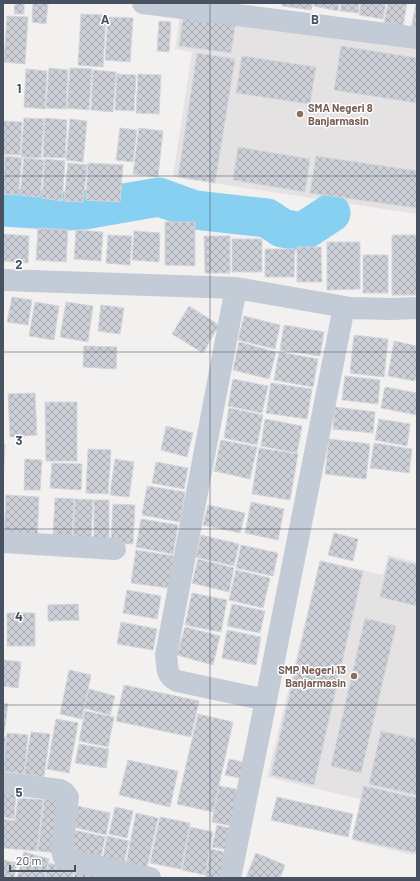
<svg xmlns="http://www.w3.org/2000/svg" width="420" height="881" font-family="Barlow,sans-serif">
<defs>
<pattern id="building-cross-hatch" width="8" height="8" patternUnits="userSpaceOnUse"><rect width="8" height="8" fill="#cccfd6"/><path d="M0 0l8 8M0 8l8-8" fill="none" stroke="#a7aab1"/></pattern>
</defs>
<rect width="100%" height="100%" fill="#f3f1f0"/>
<path fill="#e4e2e2" d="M181,8L417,42V214L173,177L192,52L175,49Z
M388,555L417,562V854L412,855L354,841L364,800L267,777L320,560L383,575Z"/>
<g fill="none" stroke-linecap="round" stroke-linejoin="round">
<path stroke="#87d0f2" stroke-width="39" d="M3,207L66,211L84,210L159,197L195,210L267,218L282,228L302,232L331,213"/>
</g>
<path fill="url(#building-cross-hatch)" stroke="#d4d6dc" d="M15,3H24V14H14Z
M33,3L48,4L46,24L32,22Z
M282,3H313L311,10L282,6Z
M315,3H339L338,11L314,6Z
M341,3H359L358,13L340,11Z
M361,3H386L383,19L359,15Z
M388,3H407L403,26L384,22Z
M416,3H417V30L411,29Z
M184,12L236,20L231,53L179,46Z
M81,14L106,15L103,67L78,65Z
M7,16L28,17L25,64L4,62Z
M108,17L133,18L130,62L105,60Z
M159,21L171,22L169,52L157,51Z
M341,46L417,58V103L334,90Z
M197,53L235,59L215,183L178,177Z
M242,56L316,67L310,104L236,93Z
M49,68L68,70L66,109L46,108Z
M70,68L92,69L89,110L67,108Z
M26,69L47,71L45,109L24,107Z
M93,70L116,72L113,112L91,110Z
M117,74L136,75L134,111L115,110Z
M138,74L161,75L159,114L136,113Z
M24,118L44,119L41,158L21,157Z
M45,118L67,120L65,158L43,157Z
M70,119L87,121L83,162L66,160Z
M3,121L22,122L20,155L3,154Z
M120,128L137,130L133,162L116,160Z
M139,128L163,131L158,177L133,174Z
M238,147L310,159L305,192L233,180Z
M5,156L22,158L18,195L3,194Z
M316,156L417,171V208L310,193Z
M24,158L44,160L40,197L20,195Z
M45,159L65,161L62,201L42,198Z
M68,163L87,165L83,202L64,201Z
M88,163L123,165L120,202L86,200Z
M165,222H195V266L165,265Z
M38,228L68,230L66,262L36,260Z
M76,230L103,232L101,261L74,259Z
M134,231L160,233L159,262L132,260Z
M3,234L29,236L28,263L3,261Z
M108,235L132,236L130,265L106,263Z
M392,235H417V295H392Z
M204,236H230V273H205Z
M232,239H262V272H232Z
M327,242H360V289L327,290Z
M297,247H321L322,282H297Z
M265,249H295L294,277H265Z
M363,255H388V293H363Z
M12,297L32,300L28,325L7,322Z
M35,302L59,306L54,340L29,336Z
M66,302L93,306L88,342L60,337Z
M101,305L124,308L120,334L98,331Z
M189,306L219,325L203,353L172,334Z
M244,316L280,325L275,349L238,340Z
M284,325L324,332L320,356L280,350Z
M354,335L388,339L384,377L350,373Z
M394,341L417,346V370L415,381L388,376Z
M239,342L276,352L269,379L233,370Z
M84,346L117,347L116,369L83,367Z
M279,352L318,359L313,387L274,380Z
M345,376L380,380L378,404L342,400Z
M233,379L268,386L262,413L228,406Z
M271,383L312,389L307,419L266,413Z
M385,387L417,393V415L381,408Z
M35,393L37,435L10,437L8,394Z
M45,402H77V461H46Z
M335,407L375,412L373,433L333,429Z
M229,408L263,415L257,445L224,438Z
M265,419L302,426L297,453L261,446Z
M379,419L410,424L407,446L375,440Z
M166,426L193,433L187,457L161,450Z
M329,439L370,444L366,479L325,474Z
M221,440L257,447L250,479L214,471Z
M374,443L412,449L409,473L370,468Z
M3,444H5L3,483Z
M259,448L298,454L290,500L252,494Z
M88,449L111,450L108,494L86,493Z
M25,459L42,460L40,490H24Z
M115,459L134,462L129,497L110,495Z
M156,462L188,468L184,489L152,483Z
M52,463L82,464L81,490L50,488Z
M147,486L185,492L180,522L142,515Z
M6,495L39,497L37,541L4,539Z
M55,498L74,499L72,538L53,537Z
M75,499L93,500L91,539H73Z
M94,500H109V540H94Z
M251,502L284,509L278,540L245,533Z
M113,504L135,505L133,544L111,543Z
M208,505L245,513L240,533L203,525Z
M141,519L178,525L173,554L136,547Z
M334,533L358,539L353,561L328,555Z
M201,535L239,544L234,566L196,557Z
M241,545L278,553L273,576L236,568Z
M136,550L174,556L169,588L131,583Z
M389,558L417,565V606L380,597Z
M198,559L234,568L229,592L192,583Z
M320,561L363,571L314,785L271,775Z
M236,570L270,578L263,608L229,600Z
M127,590L161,596L157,619L123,613Z
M192,593L227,600L221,632L185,625Z
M78,604L79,620L48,621V605Z
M232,604L265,611L260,633L227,626Z
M7,613H35V646H7Z
M365,618L396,626L361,773L331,766Z
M121,622L157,629L153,650L117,644Z
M185,627L220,636L213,665L177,655Z
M227,630L261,637L256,665L222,658Z
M3,660L21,662L18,688L3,686Z
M69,670L91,675L82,719L60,714Z
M124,685L199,701L191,737L116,721Z
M89,689L115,696L110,715L84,708Z
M3,703L8,704L4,734H3Z
M85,711L114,717L108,747L79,741Z
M198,714L233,722L213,812L177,804Z
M56,719L78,723L69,773L47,769Z
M381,731L417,739V795L369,784Z
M31,732L50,734L44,777L24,774Z
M7,733L28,735L24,774L3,771Z
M3,737H6L3,762Z
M79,744L109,749L106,768L75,763Z
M229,759L248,763L244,779L225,775Z
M128,760L178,771L170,807L119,795Z
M219,786L241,790L233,826L212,822Z
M364,786L417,798V853L352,839Z
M3,791L16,793L14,819L3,817Z
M45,793L63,795L56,853L38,851Z
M277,797L353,814L348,837L271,820Z
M18,798L43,800L37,851L3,848V819L15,821Z
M77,806L110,813L106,835L73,827Z
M115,807L133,811L127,838L109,834Z
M136,813L158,818L147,868L126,864Z
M160,817L190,823L181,869L150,863Z
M217,825L234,829L230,850L212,847Z
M190,827L213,832L205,875L182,870Z
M70,829L105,837L100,862L64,854Z
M107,836L129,841L123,867L102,863Z
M211,849L229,853L224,878H205Z
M24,852L49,859L44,878H17Z
M256,853L285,865L280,878H246Z
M3,860L17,863L14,878H3Z
M49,863L74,869L72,878H45Z
M76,869L98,875L97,878H74Z"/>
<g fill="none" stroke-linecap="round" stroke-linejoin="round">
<path stroke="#c3cbd6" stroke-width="22" d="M143,3L417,38
M3,280L236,288L351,308L392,309L417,308
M3,542L115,549
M266,700L344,307
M3,783L60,790L64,792L68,797L62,848L63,855L65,859L150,878
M230,878L266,700L177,681C165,675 168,667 166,655L236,288"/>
</g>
<path fill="none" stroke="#475160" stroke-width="1" stroke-opacity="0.55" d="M210,3V878M3,176H417M3,352H417M3,529H417M3,705H417"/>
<g fill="#8d6e63" stroke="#fff" stroke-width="1.5">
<circle cx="300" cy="114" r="4"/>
<circle cx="354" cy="676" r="4"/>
</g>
<g text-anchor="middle" stroke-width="3" stroke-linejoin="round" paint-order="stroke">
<g font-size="11" font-weight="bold" fill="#785e54" stroke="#fff" text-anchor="start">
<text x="308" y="112">SMA Negeri 8<tspan x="308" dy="13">Banjarmasin</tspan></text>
<text x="346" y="674" text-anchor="end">SMP Negeri 13<tspan x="346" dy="13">Banjarmasin</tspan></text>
</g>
</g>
<g font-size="13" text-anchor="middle" font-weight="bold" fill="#475160" stroke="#fff" stroke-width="3" stroke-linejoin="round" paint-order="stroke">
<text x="105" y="24">A</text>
<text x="315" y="24">B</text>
<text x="19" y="93">1</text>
<text x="19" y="269">2</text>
<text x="19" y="445">3</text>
<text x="19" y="621">4</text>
<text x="19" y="797">5</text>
</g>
<rect width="420" height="881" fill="none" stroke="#475160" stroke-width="8"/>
<path d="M10 865v6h65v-6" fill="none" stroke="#475160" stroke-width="2"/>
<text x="16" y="865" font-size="12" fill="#475160" stroke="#ffffff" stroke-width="3" paint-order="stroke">20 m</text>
</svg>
